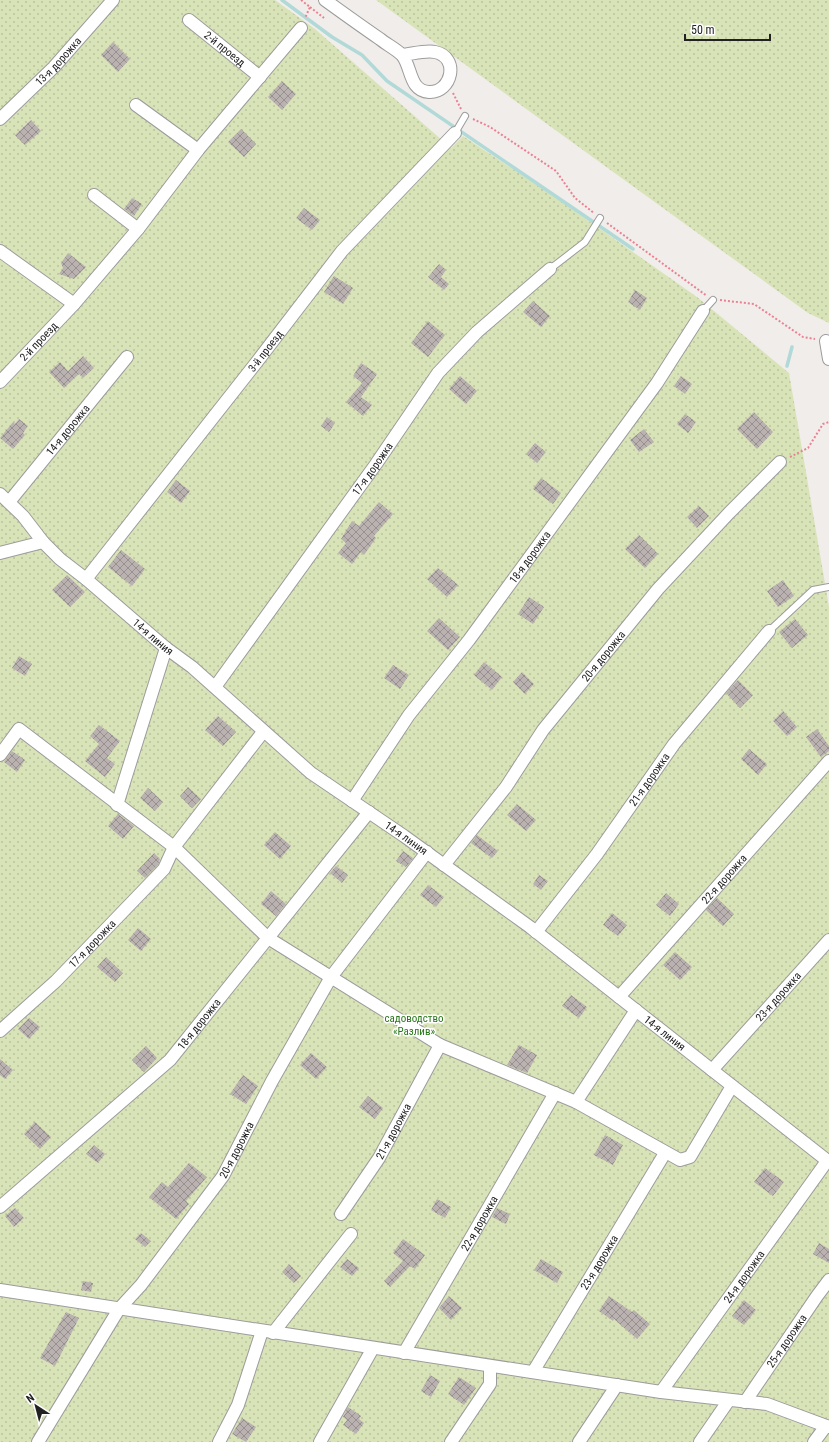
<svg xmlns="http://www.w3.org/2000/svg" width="829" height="1442" font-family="'Roboto Condensed',sans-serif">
<defs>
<pattern id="grass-dots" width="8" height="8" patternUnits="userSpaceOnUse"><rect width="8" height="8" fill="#d8e4b7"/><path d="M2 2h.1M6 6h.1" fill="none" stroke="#b9c39d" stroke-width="1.8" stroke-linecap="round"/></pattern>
<pattern id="building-cross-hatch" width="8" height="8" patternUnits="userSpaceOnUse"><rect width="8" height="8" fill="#bab2b0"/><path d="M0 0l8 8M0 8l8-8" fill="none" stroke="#97908f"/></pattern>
</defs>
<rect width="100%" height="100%" fill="#f1edea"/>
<path fill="url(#grass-dots)" d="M0,0H275L315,29L451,148L463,136L549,193L697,297L789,373L829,607V1442H0Z
M376,0H829V323L808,313Z"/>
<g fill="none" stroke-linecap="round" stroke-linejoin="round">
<path stroke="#b0d9d8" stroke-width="3.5" d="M282,0L332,37L362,55L387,81L633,249
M787,366L792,347"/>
</g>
<path fill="url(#building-cross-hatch)" d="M113,42L130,59L118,72L101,55Z
M282,81L296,94L282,110L268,97Z
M31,120L41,131L25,145L15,135Z
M241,129L256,144L244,157L228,142Z
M132,198L142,204L134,216L124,209Z
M304,208L320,220L312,230L296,218Z
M68,253L86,267L74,279L59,274L63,268L61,263Z
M439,264L446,270L441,277L449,284L444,290L428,277Z
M334,276L353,288L343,304L324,292Z
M635,290L647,298L640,310L628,302Z
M533,301L550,316L541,327L523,312Z
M428,321L445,335L428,357L411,343Z
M83,356L94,368L83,378L79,374L64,388L49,372L60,362L68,371Z
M361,363L377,374L361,397L372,405L363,416L346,402L362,383L353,376Z
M460,376L477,391L466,404L449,389Z
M681,376L692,384L685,394L674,386Z
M754,412L773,432L757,449L737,429Z
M685,414L696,422L688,433L677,424Z
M327,417L335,423L329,432L321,426Z
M19,419L28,426L23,433L25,435L13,449L0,438L13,422L15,424Z
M644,429L654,442L639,452L630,440Z
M535,443L546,452L537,463L526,454Z
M541,478L561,493L553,504L533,489Z
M176,480L190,491L181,503L167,492Z
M379,502L393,514L374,536L376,538L364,555L361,552L352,564L338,553L346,543L341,539L352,521L359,526Z
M699,506L709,516L697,528L687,517Z
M639,535L658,554L645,568L625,549Z
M121,550L145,569L132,586L108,567Z
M438,568L458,585L447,597L427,579Z
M67,575L85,592L70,607L52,590Z
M783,580L794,596L778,607L767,591Z
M529,597L544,607L533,624L518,614Z
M439,618L460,637L448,650L427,631Z
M795,619L808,635L792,648L779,632Z
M19,656L32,664L25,676L12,668Z
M484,662L502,677L492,690L474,675Z
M393,665L409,675L400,689L384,678Z
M522,672L534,684L525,694L513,682Z
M738,680L753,695L740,708L726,693Z
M783,711L797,727L787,736L773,721Z
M218,716L236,732L223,746L205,730Z
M99,725L120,741L107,758L115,764L105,777L85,761L99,744L90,736Z
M817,729L829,746V751L821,757L806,737Z
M749,749L767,764L758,775L741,759Z
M12,751L25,760L17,772L4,762Z
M188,787L201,799L192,808L180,796Z
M148,788L163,802L155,811L140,798Z
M517,804L536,820L526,831L507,815Z
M118,814L134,826L123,839L108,826Z
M275,832L291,846L280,859L264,845Z
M477,835L498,851L492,858L471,843Z
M403,851L413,858L406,867L396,861Z
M154,853L160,859L158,865L145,878L137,871Z
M336,866L348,875L342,883L330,873Z
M539,875L548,881L541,890L533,884Z
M428,885L444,897L436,907L420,895Z
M271,891L286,904L276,916L261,904Z
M666,893L679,904L670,916L656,905Z
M717,898L734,914L723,926L706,910Z
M612,913L627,925L618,936L603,925Z
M138,928L151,939L141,951L128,940Z
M675,952L692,967L680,980L663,965Z
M106,957L123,973L115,982L97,967Z
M571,995L587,1007L579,1018L562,1006Z
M29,1018L40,1027L29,1039L18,1029Z
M519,1045L537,1055L527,1073L507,1065Z
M146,1046L157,1058L144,1072L132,1060Z
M311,1053L327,1067L316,1079L300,1065Z
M0,1059L13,1070L5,1079L0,1075Z
M243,1075L258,1086L246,1104L230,1094Z
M368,1096L383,1108L375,1119L359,1107Z
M35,1122L51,1137L40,1149L24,1134Z
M605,1135L623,1145L613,1165L594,1155Z
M94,1145L105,1154L98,1163L86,1154Z
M189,1163L207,1177L186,1201L189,1204L176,1219L149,1197L162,1182L168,1187Z
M765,1168L784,1182L773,1196L754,1182Z
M437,1199L451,1207L445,1218L431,1210Z
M15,1208L24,1218L14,1227L5,1216Z
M497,1208L510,1214L506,1224L492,1217Z
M141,1233L151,1241L145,1247L135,1239Z
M403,1239L425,1255L415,1269L410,1266L390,1287L384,1281L403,1261L393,1253Z
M819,1243L829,1249V1263L813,1254Z
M347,1259L359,1268L352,1276L340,1267Z
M541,1259L563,1272L557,1283L534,1270Z
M289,1264L301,1276L294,1283L282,1272Z
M83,1281L93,1283L91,1292L81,1290Z
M449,1296L462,1308L451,1320L439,1308Z
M609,1296L632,1312L634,1310L650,1324L637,1339L614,1319L613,1321L599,1311Z
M744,1300L756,1310L744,1325L732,1316Z
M66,1312L79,1318L55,1366L40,1358Z
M430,1375L440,1381L431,1397L421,1391Z
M459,1377L476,1388L464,1405L448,1394Z
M348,1407L361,1416L359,1419L364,1423L356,1434L343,1425L347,1420L343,1417Z
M242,1418L256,1427L246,1442L232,1434Z"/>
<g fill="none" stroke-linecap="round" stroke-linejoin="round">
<defs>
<path id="service" d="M455,133L465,116
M550,269L585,242L600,218
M703,311L713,300
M769,631L813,590L829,587"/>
<g id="minor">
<path d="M325,0C343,13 361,26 380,39C386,44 396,49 402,55C412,67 409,91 429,92C452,93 460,57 435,52C426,50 412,54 402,55"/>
<path id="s1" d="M189,20L260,77"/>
<path d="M136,105L198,150"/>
<path id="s2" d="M0,119L54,67L113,0"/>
<path d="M94,195L138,229"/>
<path d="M0,251L74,304"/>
<path d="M826,341L829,359"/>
<path id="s3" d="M0,382L74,304L138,229L198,150L301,28"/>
<path id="s4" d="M0,494L23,516L43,542L60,559L86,579L166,648L192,667L311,773L404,836L530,927L829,1162"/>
<path id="s5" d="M9,502L127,357"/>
<path d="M0,553L43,542"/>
<path id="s6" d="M86,579L256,363L342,251L455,133"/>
<path id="s7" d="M215,687L376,464L438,373L477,332L550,269"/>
<path d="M0,755L19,729L174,847L268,938L440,1045L576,1102L680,1160L690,1157L732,1086"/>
<path id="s8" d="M352,801L409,715L469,640L657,383L703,311"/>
<path d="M117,805L166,648"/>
<path id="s9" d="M444,865L506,787L543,730L658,589L729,513L780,462"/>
<path id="s10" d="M536,932L597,854L674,744L769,631"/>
<path id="s11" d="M619,997L829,761"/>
<path id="s12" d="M0,1031L56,981L164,869L174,847L263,732"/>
<path id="s13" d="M712,1070L829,940"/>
<path d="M576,1102L636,1010"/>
<path id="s14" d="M0,1207L170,1060L369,812"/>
<path id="s15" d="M341,1214L379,1158L440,1045"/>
<path d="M0,1290L661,1392L767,1404L829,1427"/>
<path d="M273,1333L351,1234"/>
<path id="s16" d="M404,1353L555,1093"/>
<path id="s17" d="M533,1372L665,1153"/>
<path id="s18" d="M661,1392L827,1161"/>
<path id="s19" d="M745,1402L817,1296L829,1280"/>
<path id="s20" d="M38,1442L119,1309L141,1285L223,1176L272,1081L331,977L427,852"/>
<path d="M219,1442L238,1405L262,1331"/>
<path d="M320,1442L373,1348"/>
<path d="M451,1442L490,1384V1366"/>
<path d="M579,1442L617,1385"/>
<path d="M700,1442L729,1400"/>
<path d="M814,1442L826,1426"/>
</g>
</defs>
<use href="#service" stroke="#9c9c9c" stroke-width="8"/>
<use href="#minor" stroke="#9c9c9c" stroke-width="14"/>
<path stroke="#ea8291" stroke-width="2" stroke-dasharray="2 2" stroke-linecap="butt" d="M301,0L310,7L305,18
M310,7L324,18
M453,93L461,109
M473,119L490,127L556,171L575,198L594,213
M607,223L707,296
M720,300L754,304L803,337L815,339
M790,457L808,448L823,424L829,422"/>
<use href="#service" stroke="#fff" stroke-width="6"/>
<use href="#minor" stroke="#fff" stroke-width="12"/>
</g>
<g text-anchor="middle" stroke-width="3" stroke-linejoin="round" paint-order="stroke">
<g font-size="11" fill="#222" stroke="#fff">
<text dy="4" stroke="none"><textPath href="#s1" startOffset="46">2-й проезд</textPath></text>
<text dy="4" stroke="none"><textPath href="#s2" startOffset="82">13-я дорожка</textPath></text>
<text dy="4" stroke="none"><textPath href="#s3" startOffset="56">2-й проезд</textPath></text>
<text dy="4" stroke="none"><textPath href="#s6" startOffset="290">3-й проезд</textPath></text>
<text dy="4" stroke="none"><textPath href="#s5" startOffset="93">14-я дорожка</textPath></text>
<text dy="4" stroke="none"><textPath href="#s7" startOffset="269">17-я дорожка</textPath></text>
<text dy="4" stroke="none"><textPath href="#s8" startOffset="302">18-я дорожка</textPath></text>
<text dy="4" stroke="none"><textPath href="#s4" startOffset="210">14-я линия</textPath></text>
<text dy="4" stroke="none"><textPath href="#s9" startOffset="263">20-я дорожка</textPath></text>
<text dy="4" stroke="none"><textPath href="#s10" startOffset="190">21-я дорожка</textPath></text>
<text dy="4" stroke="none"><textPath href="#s4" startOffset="534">14-я линия</textPath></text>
<text dy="4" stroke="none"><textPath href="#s11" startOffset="158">22-я дорожка</textPath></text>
<text dy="4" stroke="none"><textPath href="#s12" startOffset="127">17-я дорожка</textPath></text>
<text dy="4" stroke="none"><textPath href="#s13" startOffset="99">23-я дорожка</textPath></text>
<text dy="4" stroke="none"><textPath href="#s14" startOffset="271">18-я дорожка</textPath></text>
<text dy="4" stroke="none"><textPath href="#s4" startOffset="858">14-я линия</textPath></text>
<text dy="4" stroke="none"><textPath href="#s15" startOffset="98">21-я дорожка</textPath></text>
<text dy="4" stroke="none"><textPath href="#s20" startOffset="354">20-я дорожка</textPath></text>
<text dy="4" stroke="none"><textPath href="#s16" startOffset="150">22-я дорожка</textPath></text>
<text dy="4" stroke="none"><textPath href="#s17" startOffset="128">23-я дорожка</textPath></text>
<text dy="4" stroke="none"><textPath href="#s18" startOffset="142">24-я дорожка</textPath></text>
<text dy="4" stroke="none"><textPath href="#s19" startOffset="74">25-я дорожка</textPath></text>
</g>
<g font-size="11" fill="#29761a" stroke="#fff">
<text x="414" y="1022">садоводство<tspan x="414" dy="13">«Разлив»</tspan></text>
</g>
</g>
<g transform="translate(36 1406) rotate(324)" stroke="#ffffff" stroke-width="3" paint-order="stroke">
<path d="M0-3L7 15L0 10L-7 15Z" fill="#222222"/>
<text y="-6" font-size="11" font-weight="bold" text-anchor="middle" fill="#222222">N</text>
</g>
<path d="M685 34v6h85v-6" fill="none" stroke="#222222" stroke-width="2"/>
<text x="691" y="34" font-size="12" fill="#222222" stroke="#ffffff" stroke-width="3" paint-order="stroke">50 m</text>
</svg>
